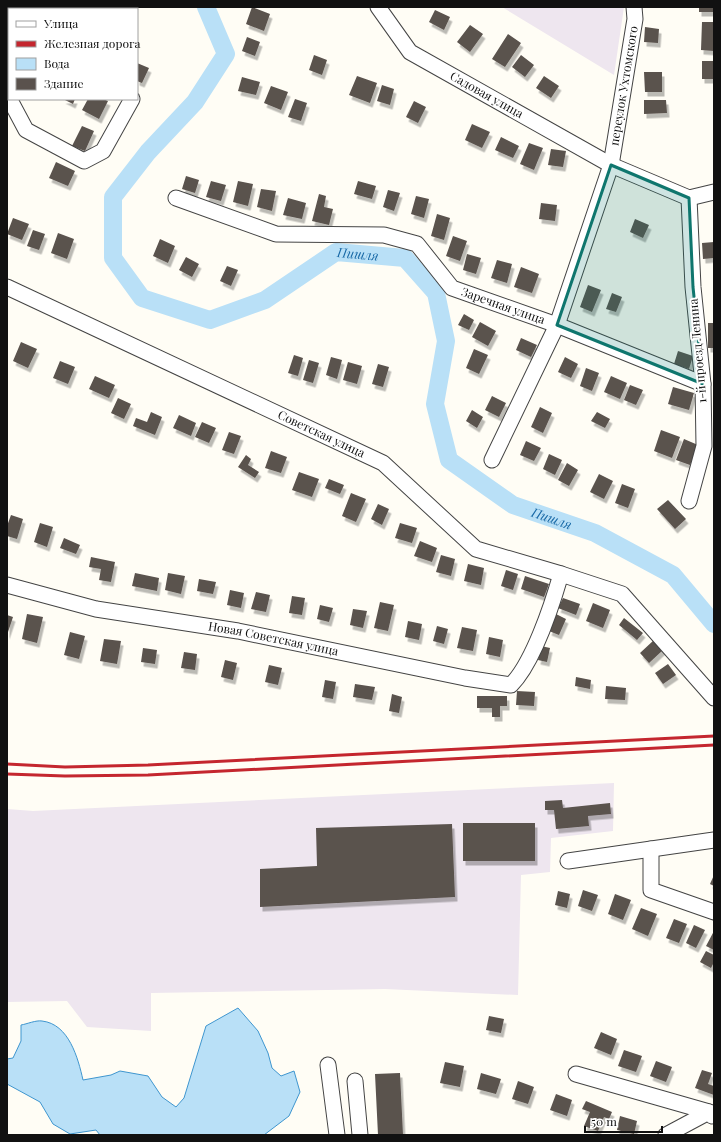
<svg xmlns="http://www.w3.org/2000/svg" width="721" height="1142" font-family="'Playfair Display',serif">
<defs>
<filter id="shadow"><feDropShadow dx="2.5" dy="4.5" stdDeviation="0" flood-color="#0004"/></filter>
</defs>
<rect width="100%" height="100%" fill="#fffdf5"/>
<path fill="#eee6ef" d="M502,7H624L614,75Z
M614,783L613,831L551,838L550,872L521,875L518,995L385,989L151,993V1031L87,1027L67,1001L7,1002V809L33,811Z"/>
<path fill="#b9e0f7" stroke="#3f96cf" d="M238,1008L258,1031L268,1053L272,1068L281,1076L294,1071L300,1092L289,1116L264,1135H100L96,1130L70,1134L53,1124L40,1102L7,1084V1059L13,1058L21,1041V1025C27,1024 36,1020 42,1021C69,1024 78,1058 83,1080L111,1075L120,1071L148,1076L162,1097L176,1107L184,1098L206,1026Z"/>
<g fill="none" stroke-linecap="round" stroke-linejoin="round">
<path stroke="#b9e0f7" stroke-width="18" id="s1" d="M206,7L226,54L195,102L148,152L113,197V258L142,298L210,320L265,300L336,252L405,258L436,293L446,341L435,404L449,460L513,505L595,533L673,575L714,624"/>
</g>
<path fill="#5a524d" filter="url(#shadow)" d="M18,7H27L32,9H17Z
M252,7L270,14L264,31L246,24Z
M699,7H714V12H699Z
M435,10L450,17L444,30L429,22Z
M702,22H714V51L701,50Z
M470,25L483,34L470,52L457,42Z
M645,27L659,29L658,43L644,42Z
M508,34L521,43L505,67L492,59Z
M247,37L260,42L255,56L242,51Z
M314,55L327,60L322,75L309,70Z
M521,55L534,65L525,77L512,67Z
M702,61H714V79H702Z
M137,63L149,68L142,83L137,81Z
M644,72H662V92H645Z
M357,76L377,83L370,103L349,95Z
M544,76L559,86L551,98L536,88Z
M242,77L260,82L256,95L238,91Z
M382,85L394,89L390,105L377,101Z
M271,86L288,92L281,110L264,103Z
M63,99H75L73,104Z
M88,99H103L108,101L99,119L82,110Z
M295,99L307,103L301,121L288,117Z
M644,100H666L667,113L644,114Z
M414,101L426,107L418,123L406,117Z
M472,124L490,132L482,148L465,140Z
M82,126L94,131L85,151L72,146Z
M501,137L519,146L513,158L495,150Z
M529,143L543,148L534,170L520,164Z
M551,149L566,151L563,167L548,165Z
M56,162L75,171L68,186L49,178Z
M186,176L199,180L195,193L182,189Z
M211,181L226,185L221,201L206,197Z
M238,181L253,184L248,206L233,202Z
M358,181L376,186L372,199L354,194Z
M261,189L276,191L272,211L257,207Z
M388,190L400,193L394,211L383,207Z
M319,194L326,196L324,207L333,209L329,225L312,221Z
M416,196L429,199L424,218L411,214Z
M288,198L306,203L302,219L283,215Z
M541,203L557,205L555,221L539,219Z
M437,214L450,218L444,240L431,236Z
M13,218L29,224L22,240L7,234Z
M635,219L649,225L643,238L630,232Z
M33,230L45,234L39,250L27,246Z
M58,233L74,239L67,259L51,253Z
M453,236L467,241L460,261L446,256Z
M160,239L175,246L168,263L153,256Z
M714,242V258L703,259L702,243Z
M467,254L481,258L476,274L463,270Z
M186,257L199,264L192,277L179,270Z
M497,260L512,264L507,283L491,278Z
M227,266L238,270L231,286L220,281Z
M521,267L539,274L532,293L514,287Z
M588,285L601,290L592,312L580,307Z
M612,293L622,297L616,312L606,309Z
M464,314L474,320L469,330L458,325Z
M480,322L496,331L488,346L472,337Z
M708,323H714V348H708Z
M521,338L537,345L531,357L516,350Z
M21,342L37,349L28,368L13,361Z
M474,349L488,355L479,374L466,368Z
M678,351L693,356L689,369L674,364Z
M294,355L303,358L298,376L288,373Z
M331,357L342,360L337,379L326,375Z
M565,357L578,364L571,378L558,372Z
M309,360L319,363L313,383L303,380Z
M60,361L75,367L68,384L53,378Z
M348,362L362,366L357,384L343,380Z
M378,364L389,367L383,387L372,384Z
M586,368L599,373L592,391L580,386Z
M95,376L115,385L109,398L89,389Z
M611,376L627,383L620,399L604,392Z
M630,385L643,390L636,405L624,400Z
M673,387L694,393L689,410L668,404Z
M492,396L506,403L499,417L485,410Z
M118,398L131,404L124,419L111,413Z
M540,407L552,413L543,433L531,427Z
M472,410L483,417L477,428L466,421Z
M151,412L162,417L155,435L133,426L136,418L147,422Z
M597,412L610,419L605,428L591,421Z
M179,415L196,423L191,436L173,428Z
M202,422L216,428L209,443L195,437Z
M661,430L680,437L672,458L654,451Z
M229,432L241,436L234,454L222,450Z
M684,439L698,445L690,465L676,460Z
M526,441L541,448L534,461L520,455Z
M271,451L287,457L281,473L265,468Z
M549,454L562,460L555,475L543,469Z
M246,455L251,459L248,465L259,472L255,478L238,467Z
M567,463L578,470L569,486L558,480Z
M299,472L319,479L312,497L292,490Z
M599,474L613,481L604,499L590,492Z
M329,479L344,485L340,494L325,488Z
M622,484L635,489L628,508L615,503Z
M351,493L366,499L356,522L342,516Z
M668,500L686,519L675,529L657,509Z
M378,504L389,509L382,525L371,519Z
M11,515L23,519L17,539L7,536V526Z
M40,523L53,527L47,547L34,542Z
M400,523L417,528L412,543L395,538Z
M64,538L80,545L76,554L60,548Z
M420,541L437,548L432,562L414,556Z
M441,555L455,559L451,576L436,572Z
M91,557L115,562L111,582L99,580L101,569L89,567Z
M468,564L484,568L481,585L464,581Z
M506,570L518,574L513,590L501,586Z
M135,573L159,578L157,591L132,586Z
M168,573L185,576L181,594L165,590Z
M525,576L549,584L544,597L521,589Z
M199,579L216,582L213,594L197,591Z
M230,590L244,593L241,608L227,605Z
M256,592L270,595L266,612L251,609Z
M292,596L305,598L302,615L289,613Z
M563,598L580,604L576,615L558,608Z
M380,602L394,605L388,631L374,628Z
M593,603L610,610L603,628L586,621Z
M320,605L333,608L329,622L317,619Z
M353,609L367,611L363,628L350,625Z
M27,614L43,617L37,643L22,639Z
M556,614L566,619L559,635L549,631Z
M7,615L13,617L7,635Z
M624,618L643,633L637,640L619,625Z
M408,621L422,624L419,640L405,637Z
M437,626L448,629L444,644L433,641Z
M462,627L477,630L473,651L457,648Z
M70,632L85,636L79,659L64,655Z
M489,637L503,640L500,657L486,654Z
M104,639L121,641L117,664L100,661Z
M654,640L663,650L649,663L640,653Z
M541,646L550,648L547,662L538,660Z
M143,648L157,650L155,664L141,662Z
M184,652L197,654L195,670L181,668Z
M225,660L237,663L233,680L221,677Z
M668,664L676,675L663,684L655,673Z
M269,665L282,668L278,685L265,682Z
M576,677L591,680L590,689L575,686Z
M325,680L336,682L333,699L322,697Z
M355,684L375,687L372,700L353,697Z
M606,686L626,688L625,700L605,699Z
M517,691L535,692L534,706L516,705Z
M392,694L402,697L399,713L389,711Z
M477,696H507V706H500V717H492V708H477Z
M562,800L563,808L610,803L611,814L588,816L589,826L556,829L554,810H545V801Z
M463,823H535V861H463Z
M452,824L455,897L260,907V869L317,866L316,828Z
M714,875V886L710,884Z
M583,890L598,895L592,911L578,906Z
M558,891L570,894L567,908L555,905Z
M615,894L631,900L623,920L608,914Z
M641,908L657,914L648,936L632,929Z
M674,919L687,924L679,943L666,938Z
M694,925L705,930L696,948L686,943Z
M714,931V950L706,946Z
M706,951L714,955V962L711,968L700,962Z
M489,1016L504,1019L501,1033L486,1030Z
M601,1032L617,1039L611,1055L594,1048Z
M624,1050L642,1056L636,1072L618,1066Z
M656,1061L672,1067L666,1082L650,1076Z
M445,1062L464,1066L460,1087L440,1083Z
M702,1070L712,1073L708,1084L714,1086V1095L695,1088Z
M400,1073L403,1135H378L375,1074Z
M481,1073L501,1079L496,1094L477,1089Z
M518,1081L534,1087L528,1104L512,1099Z
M556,1094L572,1100L567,1116L550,1110Z
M586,1101L612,1112L609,1119L604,1117L598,1131L584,1126L590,1112L582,1109Z
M620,1116L637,1121L634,1134L617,1130Z"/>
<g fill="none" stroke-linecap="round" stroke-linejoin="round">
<defs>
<g id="minor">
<path id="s2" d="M378,7L410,52L611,165L689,198L714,192"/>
<path d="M7,30L9,31"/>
<path d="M7,98L10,100L26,130L84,161L103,151L132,99"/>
<path id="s3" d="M176,198L276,234L384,235L417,244L452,288L557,325L703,384"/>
<path id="s4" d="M7,287L383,463L476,549L561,574L622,594L714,698"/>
<path id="s5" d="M492,460L557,325L611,165L635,19L634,7"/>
<path d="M689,501L704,446L703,384L693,287L689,198"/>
<path id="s6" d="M7,585L96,609L238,631L465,678L511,685C533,663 552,605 561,574"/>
<path d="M651,849V890L714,912"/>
<path d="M568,861L714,840"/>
<path d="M328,1065L337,1135"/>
<path d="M576,1074L709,1112"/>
<path d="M355,1081L360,1135"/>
<path d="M666,1135L709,1112L712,1116"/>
</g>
</defs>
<use href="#minor" stroke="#444" stroke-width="17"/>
<use href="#minor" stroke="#fff" stroke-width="15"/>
<path stroke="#c4262e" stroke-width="3" d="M7,764L65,767L148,765L714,736
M7,774L65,776L148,775L714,745"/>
</g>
<path fill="#0f766e" fill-opacity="0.2" stroke="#0f766e" stroke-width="3" stroke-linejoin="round" d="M611,165L689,198L693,287L703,384L557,325Z"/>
<g text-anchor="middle" stroke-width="4" stroke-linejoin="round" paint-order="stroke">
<g font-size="12" fill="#111" stroke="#fff">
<text dy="4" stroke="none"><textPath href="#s5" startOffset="399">переулок Ухтомского</textPath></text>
<text dy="4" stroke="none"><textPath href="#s2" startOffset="143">Садовая улица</textPath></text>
<text dy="4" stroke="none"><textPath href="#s3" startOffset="359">Заречная улица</textPath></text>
<text transform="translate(698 351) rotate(-95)" y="4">1-й проезд Ленина</text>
<text dy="4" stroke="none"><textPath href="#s4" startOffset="347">Советская улица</textPath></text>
<text dy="4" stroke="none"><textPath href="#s6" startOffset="272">Новая Советская улица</textPath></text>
</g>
<g font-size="13" font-style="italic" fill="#1768a6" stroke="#fff">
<text dy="5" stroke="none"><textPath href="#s1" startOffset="582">Пишля</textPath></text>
<text dy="5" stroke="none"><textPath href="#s1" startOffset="966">Пишля</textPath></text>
</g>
</g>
<rect width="721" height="1142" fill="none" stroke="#111111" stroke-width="16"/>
<rect x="8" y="8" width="130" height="92" fill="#ffffff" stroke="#a0a0a0"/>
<rect x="16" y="21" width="20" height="6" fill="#ffffff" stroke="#a0a0a0"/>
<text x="44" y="28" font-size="12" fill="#111111">Улица</text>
<rect x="16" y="41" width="20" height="6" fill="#c4262e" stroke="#a0a0a0"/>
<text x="44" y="48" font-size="12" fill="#111111">Железная дорога</text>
<rect x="16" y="58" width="20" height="12" fill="#b9e0f7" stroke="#a0a0a0"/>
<text x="44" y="68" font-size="12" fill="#111111">Вода</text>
<rect x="16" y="78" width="20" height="12" fill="#5a524d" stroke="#a0a0a0"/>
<text x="44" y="88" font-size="12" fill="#111111">Здание</text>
<path d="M585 1126v6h77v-6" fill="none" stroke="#111111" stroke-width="2"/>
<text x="591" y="1126" font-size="12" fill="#111111" stroke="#ffffff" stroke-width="3" paint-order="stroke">50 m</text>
</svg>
